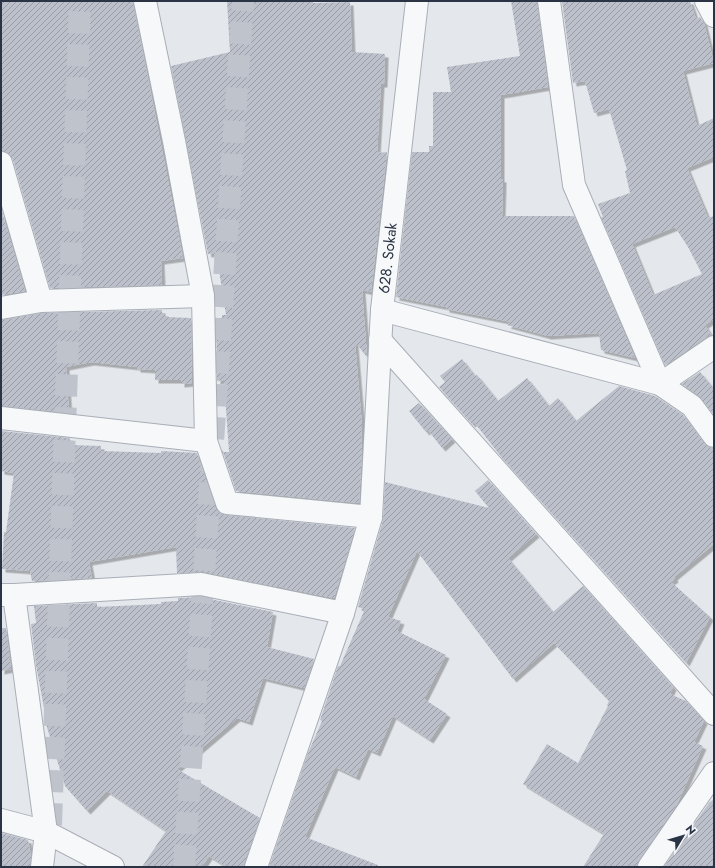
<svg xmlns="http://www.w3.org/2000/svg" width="715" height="868" font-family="Jost,sans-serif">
<defs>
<pattern id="building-hatch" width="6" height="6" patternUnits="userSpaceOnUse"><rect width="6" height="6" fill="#bbc0ca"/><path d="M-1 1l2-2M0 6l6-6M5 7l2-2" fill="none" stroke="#989da6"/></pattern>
<filter id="shadow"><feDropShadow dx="3.5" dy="3.5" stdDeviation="0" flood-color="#0004"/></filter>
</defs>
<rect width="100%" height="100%" fill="#e4e7ec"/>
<path fill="url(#building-hatch)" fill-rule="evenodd" filter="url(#shadow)" d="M1,1H133L183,258L161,261L162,285L50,288L13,160L9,154L1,151Z
M227,1H313V3L350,2L352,52L385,54L384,84H381L377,153L387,152L371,292L362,290L367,357L355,342L362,426H361L362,450L359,503L236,491L223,452H229L224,380L217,381L216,318H222V315H226L218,264L215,265L214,253L208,254L171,66L230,52Z
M511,1H537L548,87L501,95V179H503L502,216H574L635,358L601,350L599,333L548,336L507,325L511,322L446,309V307L396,297L412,152H429V146H433V92H451L447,67L520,56Z
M562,1H690L696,19L700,17L704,23L714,63L683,71L697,126L714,118V157L687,168L708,218L714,216V319L705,325L711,335L707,337L665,365L601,217H603L598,204L630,193L625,171L627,170L609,109L594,113L585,81L573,83ZM675,227L688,247L702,274L653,295L632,244Z
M1,208L25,291L1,295Z
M162,310V313H165V317L191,318L192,383L181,384V380H155V370L137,369V367L91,362L66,367L69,413L1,406V320L42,313Z
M462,359L475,376L477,375L498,401L527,378L549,406L558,398L576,421L619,386L655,396L683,415L704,443L709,447L714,448V544L674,577L675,579L671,582L710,617L686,663L503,459L474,422L472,424L439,387L445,382L440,376Z
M700,372L714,389V415L699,396L682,384Z
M419,403L452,439L442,448L428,430L426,432L409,411Z
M1,431L70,438V445L101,446V451L161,453V451L197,453L215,507L220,513L226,515L355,528L334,598L289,589L278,586V587L204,572L177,573L176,547L89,562L92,578L32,581L30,571L2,569L4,532H6L14,473L1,471Z
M488,480L536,534L508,558L553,612L583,586L673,687L670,694L686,701L704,721L694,742L703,746L677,804L639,860L637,867H583L604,834L523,784L547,744L578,763L608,706L607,705L609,701L554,643L513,679L417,551L388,617L401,621L397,631L446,655L424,699L447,714L430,740L393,716L377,753L368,749L356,777L335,767L305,837L378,865L377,867H269L308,753L322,721L320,720L338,666H340L365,609L358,607L383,520L385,482L489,508L475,491Z
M200,597L273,612L267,647L314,659L304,688L263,678L249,722L237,718L177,769L260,818L244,867H227L209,856L202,867H142L166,831L107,791L87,811L65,786L46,724H47L36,665L31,624L36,623L34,606L97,603V607L161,604V602L178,601V598Z
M1,628H6L11,669L1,671Z
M714,799V867H664L709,803Z
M1,833L28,840L31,856L30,866L1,867Z"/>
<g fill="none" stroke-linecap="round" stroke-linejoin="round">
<path stroke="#bfc3cb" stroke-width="22" stroke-dasharray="22 11" stroke-linecap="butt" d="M51,825L80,1
M184,867L243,1"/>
<defs>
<g id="minor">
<path d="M145,1L174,141L203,296L206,441L227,503L371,517"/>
<path d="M549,1L574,185L660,384L692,406L714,436"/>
<path d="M706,1L714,16"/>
<path d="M1,163L41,301L203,296"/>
<path d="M1,308L41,301"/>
<path d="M382,310L660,384L714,347"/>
<path d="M380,340L714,714"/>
<path d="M1,418L206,441"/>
<path d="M1,595H14L46,832L42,867"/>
<path d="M14,595L201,584L343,613"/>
<path d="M1,820L46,832L113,867"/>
<path id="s1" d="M256,867L343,613L371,517L382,310L417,1"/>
<path d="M649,867L714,773"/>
</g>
</defs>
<use href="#minor" stroke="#a9aeb7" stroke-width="24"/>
<use href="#minor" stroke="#f7f8fa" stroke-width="22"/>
</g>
<g text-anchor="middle" stroke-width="3" stroke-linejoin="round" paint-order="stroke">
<g font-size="15" fill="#2b3445" stroke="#f4f6f9">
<text dy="5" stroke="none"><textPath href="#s1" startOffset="628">628. Sokak</textPath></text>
</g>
</g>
<rect width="715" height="868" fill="none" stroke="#2b3445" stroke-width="4"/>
<g transform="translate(683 836) rotate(52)" stroke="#f4f6f9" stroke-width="3" paint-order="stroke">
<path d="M0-3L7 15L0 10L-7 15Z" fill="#2b3445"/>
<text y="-6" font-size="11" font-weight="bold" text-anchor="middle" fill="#2b3445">N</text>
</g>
</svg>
